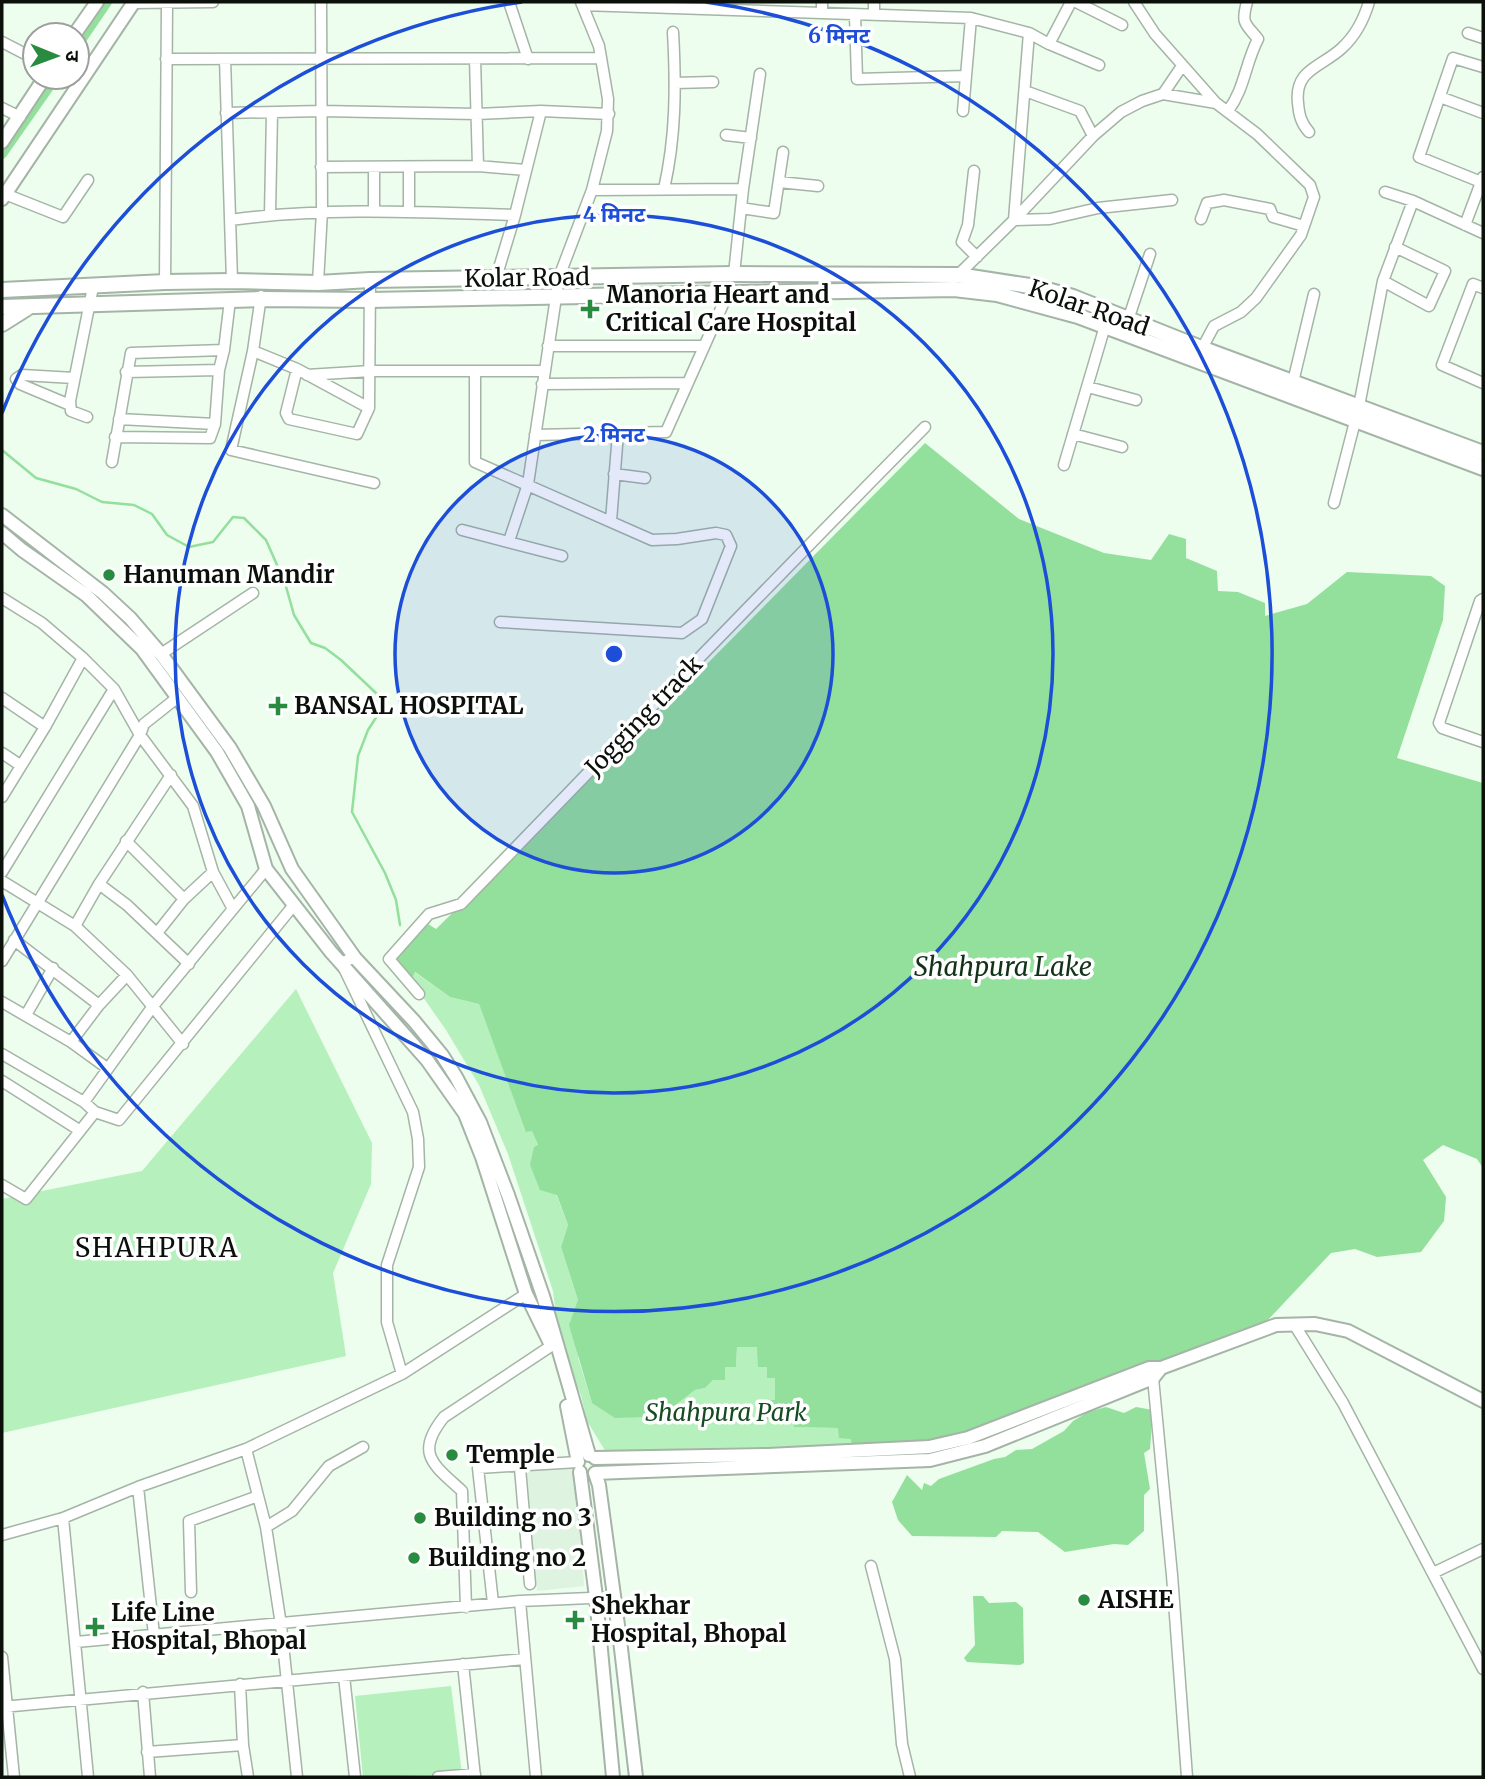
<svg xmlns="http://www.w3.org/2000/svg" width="1485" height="1779" font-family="Merriweather,'Noto Sans Devanagari',serif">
<rect width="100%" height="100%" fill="#edfdee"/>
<path fill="#def4e0" d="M576,1458L584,1586L537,1591L525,1459Z"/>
<path fill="#b6f0bc" d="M414,972L450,997L479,1004L527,1132L532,1130L568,1225L561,1247L578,1300V1358L592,1403L673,1407L695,1390L705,1388L725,1367H736L737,1346L757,1347L775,1378L776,1400H759L794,1418V1427L838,1428L852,1438V1446L704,1448L606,1452L587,1421L581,1395L560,1345L553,1291L508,1154L479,1085L446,1030L411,980Z
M296,989L372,1143L371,1184L333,1273L346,1356L2,1433V1199L142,1171Z
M451,1686L462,1774L363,1777L355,1696Z"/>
<path fill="#93df9c" d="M925,443L1019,519L1104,553L1151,560L1169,534L1186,539V558L1217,571L1218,591L1238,592L1265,603V616L1307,604L1347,572L1431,576L1445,586L1443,620L1397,758L1483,783V1168L1477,1159L1443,1145L1423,1160L1446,1197L1444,1221L1421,1252L1377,1257L1355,1249L1331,1253L1265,1323L946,1439L852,1446L851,1439L839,1438L838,1428L794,1427L793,1418L759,1420L758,1400H775V1378H767V1367H758L757,1347H737L736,1367H725V1380H713L705,1388L695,1390L673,1407L646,1417L615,1418L592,1403L569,1325L578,1300L561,1247L568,1225L557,1195L540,1190L530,1165L534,1147L538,1145L532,1131L526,1132L479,1004L450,997L415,972L411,980L393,959L425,922L436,929L703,668Z
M1106,1407L1124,1413L1136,1407L1153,1410L1150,1449L1144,1453L1150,1489L1144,1495V1531L1128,1545L1114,1544L1065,1552L1038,1532L1002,1531L996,1537L912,1536L898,1520L892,1502L907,1475L922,1490L924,1483L931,1486L939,1479L994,1459L1005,1457L1016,1450L1032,1449L1064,1431L1073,1421L1088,1412Z
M973,1596H983L989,1603L1016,1602L1023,1608L1024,1663L1020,1665L967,1662L964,1658L975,1645Z"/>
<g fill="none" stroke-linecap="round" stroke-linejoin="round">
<path stroke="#93df9c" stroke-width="2.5" d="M2,450L36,478L76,489L102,502L134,505L152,514L167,535L189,547L213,542L233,517L244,518L266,540L285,583L294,615L311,643L325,648L341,660L377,694V716L368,730L358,756L352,812L385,873L396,900L400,925"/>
<path stroke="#93df9c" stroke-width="10" d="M77,46L107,2
M2,154L56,77"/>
<defs>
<path id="minor" d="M509,2L528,59
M1076,2L1122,25
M1134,2L1155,34L1216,103L1257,134L1310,185L1314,197L1301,235L1256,298L1241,312L1214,326L1199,354
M133,3L213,2
M582,5L971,18L1029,33L1049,44L1099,65
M822,12V2
M855,15L857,79L966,76
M874,15V2
M1029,33L1014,220L1050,219L1098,208L1172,200
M1468,33L1483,38
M2,42L35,59
M1049,44L1071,2
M166,59L601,58
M225,59L232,281
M475,59L478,166
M675,83L713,82
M1025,91L1080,111L1093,136
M1163,94L1216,103
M1440,97L1483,113
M2,108L20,117
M963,111L971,18
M1228,111C1245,88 1245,64 1258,39C1245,23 1241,24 1247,2
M226,113L321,111L477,114L541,111L609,114
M1309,132C1301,123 1299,115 1298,103C1294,69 1322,67 1342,48C1355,36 1364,19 1369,2
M726,135L751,138
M321,167L478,166L526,170
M974,171L968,225L962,242L977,257
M779,182L818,186
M1481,182L1419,157L1453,58L1483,67
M664,189C676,136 676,86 673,32
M592,190L743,189
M1385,192L1413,201L1483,233
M5,194L63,217L88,180
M741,208L774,213L783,152
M374,211V167
M409,212V167
M270,214L272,113
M1201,219L1207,203L1224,200L1270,209L1273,217L1304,226
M230,220C325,207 420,212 515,215
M1465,225L1483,177
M734,274L743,189L760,74
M958,275L1014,220L1093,136L1121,112L1142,101L1163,94L1182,66
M496,278L515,215L541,111
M1383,281L1429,306L1445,271L1395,247
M165,282L167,3
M318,283L322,211L321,2
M1483,288L1473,284L1442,365L1483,383
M261,296L253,351L231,450L374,483
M1128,320L1150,254
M548,346H703
M253,351L297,369L369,408L370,280
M297,369L286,413L289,419L357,434L369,408
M475,371V462L652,540L677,539L716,533L726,535L731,546L702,619L682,633L500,622
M126,372L219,370
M307,375L371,371H544
M1293,382L1314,294
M542,384L688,383
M1088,387L1136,400
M70,405L20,384L16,379L22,375L74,378
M87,417L71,411L70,401L93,287
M119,419L215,424
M1073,434L1122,447
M535,435L666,432L728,293
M115,437L210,438L215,424L219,370L224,350L230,300
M112,462L131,353L224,350
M1064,465L1105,326
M614,474L645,478
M1334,503L1359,406L1383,281L1413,201
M611,521L618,433
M462,530L562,556
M509,541L528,484L559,277L592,190L607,131L608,99L599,46L581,2
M2,598L42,623L83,658L114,689L140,735L193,806L213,872L233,909
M1483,599L1480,601L1439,723L1442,728L1483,742
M161,654L253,593
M2,698L45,727
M2,753L20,765
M2,797L45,727L83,658
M126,841L184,899
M2,872L114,689
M2,881L75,926L127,975L183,1044
M99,884L127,905L189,964
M75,926L99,884L171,775
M157,933L184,899L213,872
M14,940L99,1005
M355,958L341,962L413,1112L418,1139L419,1167L387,1265V1322L402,1374
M2,961L140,735L144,724L178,697
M419,994L389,959L429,914L461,904C615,745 769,585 925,427
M2,1002L71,1042L107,1068
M26,1015L53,968
M71,1042L99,1005L127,975
M2,1054L84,1102L95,1112L119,1120L293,906
M2,1081L79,1130
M84,1102L153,1006L266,869
M2,1185L26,1199L95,1112
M1294,1324L1343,1403L1483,1669
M1151,1371L1153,1378L1172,1575L1187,1777
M246,1449L266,1527L281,1625L297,1777
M520,1468L530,1584
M138,1487L154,1635
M63,1518L88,1777
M266,1527L292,1511L329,1466L363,1447
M2,1535L63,1518L138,1487L246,1449L402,1374L526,1294
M871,1566L895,1659L902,1744L910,1777
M1433,1573L1483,1549
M191,1592L189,1521L258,1496
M520,1601L536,1777
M493,1603L478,1468L578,1462
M466,1607L462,1491C434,1465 414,1454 444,1417L551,1346
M76,1642L520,1601L614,1597
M2,1657L14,1777
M463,1664L475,1777
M344,1676L355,1777
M240,1684L243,1745L248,1777
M143,1692L150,1777
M2,1707L525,1659
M147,1752L243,1745
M438,1777L475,1774"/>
<path id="tertiary" d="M74,35L97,2
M2,142L45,77
M2,199L134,2
M2,515L103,593L130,618L161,654L230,748L264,806L292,869L355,958L414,1021L442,1055L456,1077L480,1122L508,1195L543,1296L589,1455
M2,533L22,550L86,595L142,649L217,752L248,806L266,869L331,952L427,1060L465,1114L482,1157L526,1294L551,1345
M567,1406L578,1462
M595,1458L768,1455L929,1447L968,1438L1149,1368H1161L1276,1325L1315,1324L1348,1331L1483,1401
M580,1472L596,1597L613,1777
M636,1777L620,1640L599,1485L595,1473L930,1460L985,1446L1153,1378L1161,1368"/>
<path id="secondary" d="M2,290L165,282L232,281L318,283L370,280L734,274L958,275L1036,287L1073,297L1201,348L1483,453
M2,307L261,299L370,300L954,289L997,294L1078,316L1483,468
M2,324L29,307"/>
</defs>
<use href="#minor" stroke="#a4b4a6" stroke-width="13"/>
<use href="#tertiary" stroke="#a4b4a6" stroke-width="16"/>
<use href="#secondary" stroke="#a4b4a6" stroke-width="18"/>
<use href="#minor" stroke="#fff" stroke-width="10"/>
<use href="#tertiary" stroke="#fff" stroke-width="12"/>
<use href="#secondary" stroke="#fff" stroke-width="14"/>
</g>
<circle cx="614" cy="654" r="219" fill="#1d4ed8" fill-opacity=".12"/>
<g fill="none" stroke="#1d4ed8" stroke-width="3.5">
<circle cx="614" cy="654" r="219"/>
<circle cx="614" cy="654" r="439"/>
<path d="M2 413A658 658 0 0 1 522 2M706 2A658 658 0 1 1 2 895"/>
</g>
<g fill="#288b3f" stroke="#fff" stroke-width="2.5">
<path d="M586.5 298.5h7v7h7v7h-7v7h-7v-7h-7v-7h7z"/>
<circle cx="109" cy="575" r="7"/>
<path d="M274.5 695.5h7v7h7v7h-7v7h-7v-7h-7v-7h7z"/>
<circle cx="452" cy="1455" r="7"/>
<circle cx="420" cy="1518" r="7"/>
<circle cx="414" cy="1558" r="7"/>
<circle cx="1084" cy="1600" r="7"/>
<path d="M571.5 1609.5h7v7h7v7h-7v7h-7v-7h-7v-7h7z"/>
<path d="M91.5 1616.5h7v7h7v7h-7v7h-7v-7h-7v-7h7z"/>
</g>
<g text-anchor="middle" stroke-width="7" stroke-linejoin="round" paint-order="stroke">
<g font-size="24" fill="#0b100b" stroke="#fff">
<text transform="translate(527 278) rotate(-1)" y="8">Kolar Road</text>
<text transform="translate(1089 308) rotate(19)" y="8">Kolar Road</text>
<text transform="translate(644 716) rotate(-46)" y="8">Jogging track</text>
</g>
<g font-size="24" font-weight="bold" fill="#0b100b" stroke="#fff" text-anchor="start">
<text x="606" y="303">Manoria Heart and<tspan x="606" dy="28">Critical Care Hospital</tspan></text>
<text x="123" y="583">Hanuman Mandir</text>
<text x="294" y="714">BANSAL HOSPITAL</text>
<text x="466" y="1463">Temple</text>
<text x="434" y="1526">Building no 3</text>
<text x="428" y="1566">Building no 2</text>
<text x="1098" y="1608">AISHE</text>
<text x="591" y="1614">Shekhar<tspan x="591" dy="28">Hospital, Bhopal</tspan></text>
<text x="111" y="1621">Life Line<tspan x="111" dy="28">Hospital, Bhopal</tspan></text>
</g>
<g font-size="24" font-style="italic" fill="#154c21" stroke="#fff">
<text x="726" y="1421">Shahpura Park</text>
</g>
<g font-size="26" font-style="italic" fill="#133319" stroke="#fff">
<text x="1003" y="976">Shahpura Lake</text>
</g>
<g font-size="26" letter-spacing="2" fill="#0b100b" stroke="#fff">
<text x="157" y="1257">SHAHPURA</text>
</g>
</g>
<circle cx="614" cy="654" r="10" fill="#1d4ed8" stroke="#fff" stroke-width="3.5"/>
<g font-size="21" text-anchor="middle" font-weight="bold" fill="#1d4ed8" stroke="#fff" stroke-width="7" stroke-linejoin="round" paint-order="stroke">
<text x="839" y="43">6 मिनट</text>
<text x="614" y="222">4 मिनट</text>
<text x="614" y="442">2 मिनट</text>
</g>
<rect width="1485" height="1779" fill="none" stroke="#0b100b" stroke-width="7"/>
<g transform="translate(56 56) rotate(91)"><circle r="33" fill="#ffffff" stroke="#9d9f9d" stroke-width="2"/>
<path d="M0-5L12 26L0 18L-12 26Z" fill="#288b3f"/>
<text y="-10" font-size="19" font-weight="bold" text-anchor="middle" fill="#0b100b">उ</text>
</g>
</svg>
